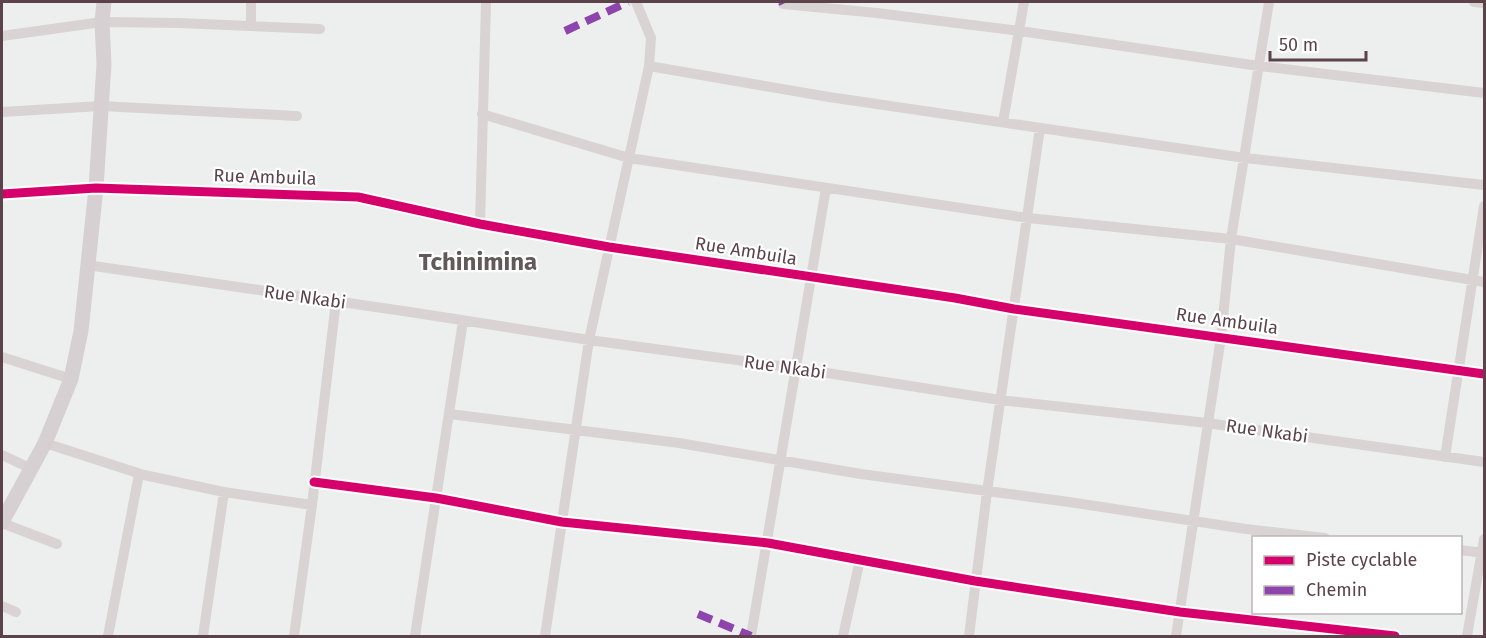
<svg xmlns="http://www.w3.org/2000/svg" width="1486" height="638" font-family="'Fira Sans',sans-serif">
<rect width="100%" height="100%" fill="#edefee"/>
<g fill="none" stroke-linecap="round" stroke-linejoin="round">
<path stroke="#d9d3d4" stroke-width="10" d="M1474,2L1484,3
M783,4L877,13L1020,31L1259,66L1484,93
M251,26V2
M2,36L102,22L179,23L320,29
M649,66L829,97L1245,158L1484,185
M2,112L101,106L297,116
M482,114L629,158L1028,218L1231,239L1484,282
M1003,122L1024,2
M2,194L96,188L358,197L480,224L609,247L955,298L1014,309L1484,374
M480,224L486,2
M87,265L410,312L589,340L795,368L1000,400L1207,423L1484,462
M2,357L71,379
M450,414L679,443L861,474L1069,502L1246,529L1325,538
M45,443L144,475L224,492L312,505
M2,455L32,469
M1445,457L1484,206
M314,482L436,498L562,522L768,543L975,581L1180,612L1395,636
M2,523L57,544
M1460,550L1484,553
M2,606L16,612
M108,636L139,474
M203,636L224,492
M294,636L312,505L336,301
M415,636L463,321
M545,636L589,340L649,66L651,38L636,2
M751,636L826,188
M843,636L860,560
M969,636L987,492L1040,128
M1176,636L1221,337L1231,239L1269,2
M1467,636L1484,539"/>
<path stroke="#d7d0d2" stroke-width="15" d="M2,522L45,443L71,379L81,331L96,188L104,64L102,22L104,2"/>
<path stroke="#8e44ad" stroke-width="8" stroke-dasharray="15 8" stroke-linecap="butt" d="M782,2L783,4
M565,31L628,2
M698,614L751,636"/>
<defs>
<path id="cycleway" d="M2,194L96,188L358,197L480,224L609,247L955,298L1014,309L1484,374
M314,482L436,498L562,522L768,543L975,581L1180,612L1395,636"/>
</defs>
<use href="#cycleway" stroke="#fff" stroke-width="13"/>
<use href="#cycleway" stroke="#d6006c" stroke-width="9"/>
</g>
<g text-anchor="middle" stroke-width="4.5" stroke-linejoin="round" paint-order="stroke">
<g font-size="18" fill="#5c434b" stroke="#fff">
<text transform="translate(265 177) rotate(2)" y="6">Rue Ambuila</text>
<text transform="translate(746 251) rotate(9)" y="6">Rue Ambuila</text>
<text transform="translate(305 297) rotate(8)" y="6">Rue Nkabi</text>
<text transform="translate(1227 321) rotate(8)" y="6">Rue Ambuila</text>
<text transform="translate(785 367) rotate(8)" y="6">Rue Nkabi</text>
<text transform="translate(1267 431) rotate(8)" y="6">Rue Nkabi</text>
</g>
<g font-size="24" font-weight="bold" fill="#62595b" stroke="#fff">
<text x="478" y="270">Tchinimina</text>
</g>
</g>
<rect width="1486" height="638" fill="none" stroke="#5c434b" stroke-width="6"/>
<rect x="1252" y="536" width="210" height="78" fill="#ffffff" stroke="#beb4b7" stroke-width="1.5"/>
<rect x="1264" y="556" width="30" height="9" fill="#d6006c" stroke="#beb4b7" stroke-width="1.5"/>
<text x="1306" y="566" font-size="18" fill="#5c434b">Piste cyclable</text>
<rect x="1264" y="586" width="30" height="9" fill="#8e44ad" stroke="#beb4b7" stroke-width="1.5"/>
<text x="1306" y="596" font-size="18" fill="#5c434b">Chemin</text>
<path d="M1270 51v9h96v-9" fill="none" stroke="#5c434b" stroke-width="3"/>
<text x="1279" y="51" font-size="18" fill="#5c434b" stroke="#ffffff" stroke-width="4.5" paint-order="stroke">50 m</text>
</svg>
